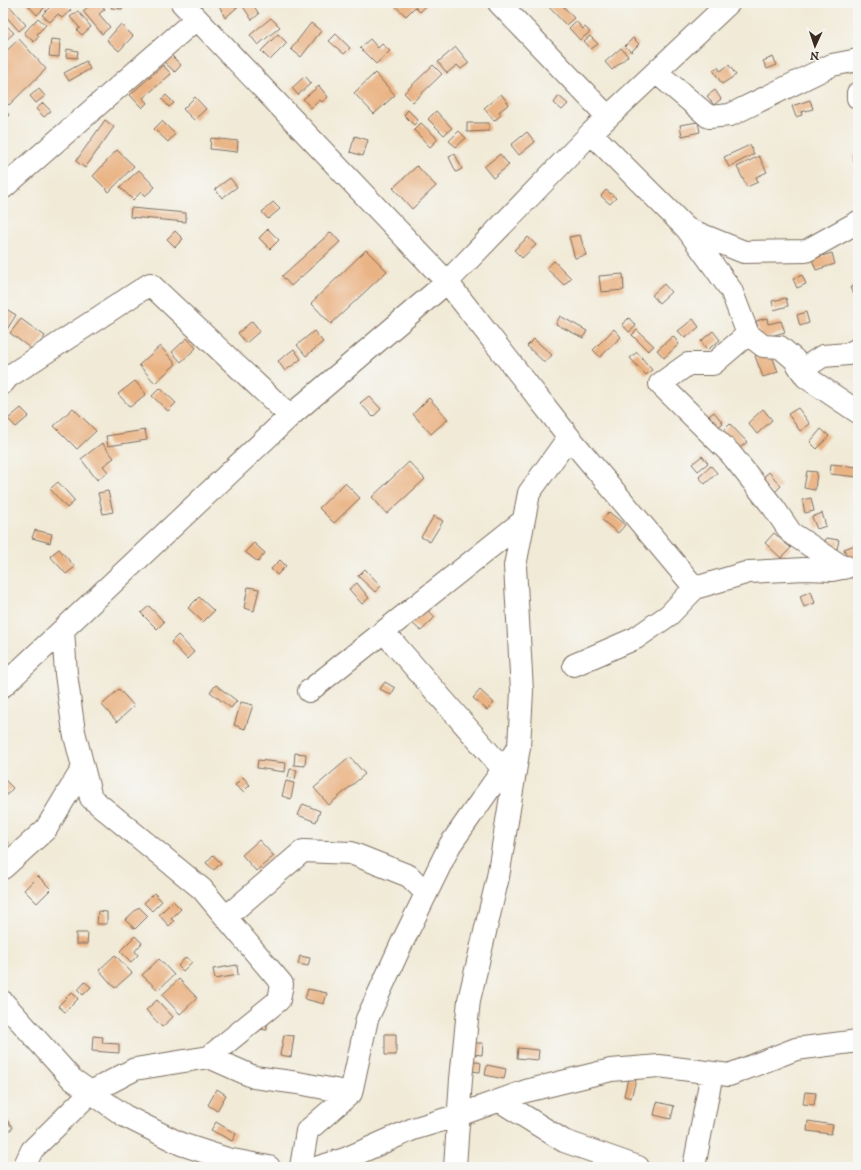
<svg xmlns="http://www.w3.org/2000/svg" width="861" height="1170" font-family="'IM FELL DW Pica',serif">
<rect width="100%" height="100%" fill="#f6f6f2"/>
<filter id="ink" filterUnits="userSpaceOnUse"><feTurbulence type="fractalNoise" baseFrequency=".025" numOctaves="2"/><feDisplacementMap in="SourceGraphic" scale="8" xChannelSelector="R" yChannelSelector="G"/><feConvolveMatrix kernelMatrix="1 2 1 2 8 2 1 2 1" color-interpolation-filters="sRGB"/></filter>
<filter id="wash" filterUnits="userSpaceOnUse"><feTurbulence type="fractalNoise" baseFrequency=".012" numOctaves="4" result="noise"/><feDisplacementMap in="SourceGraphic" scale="16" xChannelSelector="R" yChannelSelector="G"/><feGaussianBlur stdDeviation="0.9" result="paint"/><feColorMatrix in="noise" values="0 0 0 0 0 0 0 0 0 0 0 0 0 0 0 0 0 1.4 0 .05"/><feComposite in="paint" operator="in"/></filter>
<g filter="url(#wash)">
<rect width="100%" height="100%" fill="#f1ead7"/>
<g id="blocks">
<path fill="#eab384" d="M3,3H7L26,25L19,31L3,13Z
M26,3H49L37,15Z
M54,3H64L71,10L62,18L58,14L50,22L42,15Z
M93,3H100L105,9L99,14L110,27L102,34L83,11Z
M112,3H123L122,9L111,8Z
M221,3H242L225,18L219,5Z
M245,3H252L259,14L252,20L242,5Z
M398,3H429L420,12L415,7L406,16L395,6Z
M545,3H560L574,18L566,25Z
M78,11L91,27L82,35L77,30L80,28L70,17Z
M38,18L46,25L37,34L39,36L34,42L24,33Z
M271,18L280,27L258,45L250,35Z
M576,21L583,29L585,27L590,32L580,40L569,28Z
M311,23L321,31L301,57L291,49Z
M121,24L133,36L119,51L107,40Z
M6,25L14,33L3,43V27Z
M278,34L287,43L270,60L261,51Z
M336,34L350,48L344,54L329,41Z
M590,36L598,44L591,49L584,41Z
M633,38L639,44L631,52L625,46Z
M19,39L46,69L9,105L3,99V54Z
M51,39L60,40L59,57L49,56Z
M370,39L378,48L382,44L390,51L376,64L360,48Z
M456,47L469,63L461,69L457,65L447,73L438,62Z
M621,48L628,56L612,70L605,62Z
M67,49L78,51L77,58L66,57Z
M171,55L181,65L175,72L164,62Z
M773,57L777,65L767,69L763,61Z
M86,61L90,69L69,81L64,73Z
M163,65L171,74L143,98L147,103L142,108L130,95Z
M433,65L442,74L413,102L404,93Z
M729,65L736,75L722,84L713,70L718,67L720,71Z
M375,73L395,95L374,114L354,93Z
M305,76L311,83L298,95L292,88Z
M319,86L328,97L322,102L320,100L311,108L303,99Z
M39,89L45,96L36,103L30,96Z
M715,90L721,99L714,105L707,96Z
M501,94L509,104L499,112L501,115L494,121L484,108Z
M166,95L174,103L169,107L162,99Z
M559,96L568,104L562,110L554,103Z
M195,97L206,109L194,120L183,109Z
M810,100L813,109L801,112L802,115L796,117L792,106Z
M43,103L51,111L44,117L36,109Z
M3,108L9,115L3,120Z
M408,110L418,120L414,125L404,115Z
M436,111L452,128L444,135L428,119Z
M105,120L114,127L85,168L76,161Z
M162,121L175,134L168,142L154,129Z
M698,122L700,132L682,136L680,125Z
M421,123L438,139L430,147L414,130Z
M467,123H489V131L467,132Z
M459,131L466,138L456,147L449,141Z
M527,132L535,142L519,155L511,145Z
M355,136L368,140L363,156L350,152Z
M211,138L238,141L237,152L210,149Z
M750,145L754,154L729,167L724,157Z
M117,150L134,166L109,192L93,176Z
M455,154L462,169L456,172L449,157Z
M500,154L509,165L493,178L484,167Z
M858,154V175H857L853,155Z
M759,156L767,172L756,177L758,182L747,187L737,167Z
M417,166L436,186L412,209L393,188Z
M139,170L155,187L145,196L141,192L133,200L120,187Z
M230,178L237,187L222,198L215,189Z
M606,190L616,198L610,204L601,196Z
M273,202L280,209L268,219L262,212Z
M131,208L186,213V222L130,217Z
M268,229L279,240L270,249L259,238Z
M175,231L183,239L175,247L167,239Z
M331,232L340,242L291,286L282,276Z
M580,235L586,255L575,258L569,237Z
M528,237L536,245L522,258L514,250Z
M3,244H5V254H3Z
M366,250L387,271L331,324L311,303Z
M832,253L835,264L816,270L812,259Z
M554,261L571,278L564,285L546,268Z
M623,274L624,290L601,292L599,276Z
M802,275L806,284L797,288L793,279Z
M664,284L671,292L659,303L652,295Z
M858,284V297L856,298L850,288Z
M786,298L788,306L774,310L772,301Z
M3,307L16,315L6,331L3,329Z
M806,312L809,323L800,326L797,315Z
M560,316L587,331L583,338L556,324Z
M629,318L636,326L629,332L622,324Z
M767,318L768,324L781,321L785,332L761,339L756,321Z
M21,319L45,336L34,351L10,333Z
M693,319L699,327L685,338L678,331Z
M252,321L260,331L246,343L238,333Z
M614,329L621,337L600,357L593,350Z
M637,330L654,346L648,351L632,335Z
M314,331L323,342L306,356L297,345Z
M713,331L720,340L707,350L701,341Z
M673,336L679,344L664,358L657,350Z
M187,338L196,348L181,362L172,352Z
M534,339L552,355L545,363L527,346Z
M160,346L176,364L155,383L139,365Z
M294,349L301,359L285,371L278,361Z
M770,350L778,372L763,377L755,356Z
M637,352L652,370L646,375L630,358Z
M135,381L146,394L130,407L118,394Z
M160,388L176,403L168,411L152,396Z
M369,396L381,409L373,417L360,403Z
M429,398L448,419L431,434L413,414Z
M21,408L29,416L16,427L8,419Z
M73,408L96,431L77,449L54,426Z
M798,408L810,424L800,431L788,414Z
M763,409L772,420L757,434L748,423Z
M714,412L723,423L715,430L705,419Z
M730,424L747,442L736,451L720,434Z
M821,429L829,436L817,449L810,442Z
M145,430L147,440L108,446L106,436Z
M102,443L114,458L103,466L108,472L97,480L81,459Z
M702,456L708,463L698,471L692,464Z
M409,462L425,479L387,514L372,497Z
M831,464L858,467V477L830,474Z
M711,466L717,473L705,484L699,477Z
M807,471L817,472L815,490L804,488Z
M769,472L781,486L773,494L760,480Z
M58,482L75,501L67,508L50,489Z
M345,483L360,498L334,523L319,508Z
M108,491L113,512L103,514L98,493Z
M811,498L814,511L805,513L802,500Z
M609,512L625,525L618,533L602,520Z
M822,513L826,526L817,529L812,517Z
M434,516L443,521L430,542L421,537Z
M35,530L52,534L50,543L32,538Z
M774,533L791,548L781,558L765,543Z
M826,538L839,540L837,549L824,546Z
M254,543L265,553L258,562L245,552Z
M858,544V556L848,559L844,549Z
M59,549L75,567L66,574L50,556Z
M280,560L286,566L277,575L271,569Z
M365,569L381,586L375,592L358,576Z
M357,583L369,598L362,604L349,589Z
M248,587L259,589L254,611L244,608Z
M811,591L815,603L804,607L800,596Z
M199,597L214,611L203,622L188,608Z
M149,606L164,622L157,629L141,613Z
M426,609L435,617L421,631L412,623Z
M178,635L194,652L187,659L171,642Z
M385,682L395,688L391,695L380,689Z
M216,685L237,701L231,708L210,692Z
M119,689L134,706L117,722L102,705Z
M480,690L494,703L487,710L473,698Z
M241,702L253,705L245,729L234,725Z
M295,753L306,754L305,766L294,765Z
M350,757L365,774L329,805L314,788Z
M258,760L286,763L285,772L257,768Z
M290,769L297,770L295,779L288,777Z
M243,777L250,785L243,792L235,785Z
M3,778L13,788L3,799Z
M286,781L294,783L291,799L282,796Z
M303,804L320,811L316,822L298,815Z
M3,837L9,844L3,850Z
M259,840L274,856L256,871L242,855Z
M213,855L221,863L214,870L206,863Z
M38,876L51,889L37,903L24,890Z
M154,893L162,901L152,911L144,903Z
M173,901L181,909L171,919L174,921L169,926L159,915Z
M139,907L148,916L135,929L125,920Z
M98,911L107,912V924H97Z
M76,933H88L87,944H76Z
M135,936L142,943L135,951L138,955L131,962L120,951Z
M115,955L132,973L115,988L99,970Z
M300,956L310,958L308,966L298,964Z
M186,957L192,962L183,971L178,966Z
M159,959L174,975L158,990L142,975Z
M237,965L238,975L215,979L213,969Z
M179,979L197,998L180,1014L162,995Z
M85,982L91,987L83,995L78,990Z
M308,989L327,993L324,1004L305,999Z
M72,992L78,999L65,1012L58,1006Z
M157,1000L173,1017L162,1027L146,1010Z
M267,1021V1030L259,1029Z
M385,1034H396V1055H385Z
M284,1035L294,1036L291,1057L280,1055Z
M93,1036L103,1037L102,1043L119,1044V1053L92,1051Z
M474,1043H483L482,1055L473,1054Z
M518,1048L539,1050L538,1060L517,1058Z
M473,1061L481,1063L480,1072L471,1071Z
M487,1065L506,1069L504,1079L485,1075Z
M628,1078L636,1080L631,1098L624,1096Z
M217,1089L226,1095L217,1111L208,1105Z
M805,1092L816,1093L814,1105L803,1104Z
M657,1102L674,1106L671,1119L654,1115Z
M7,1120L13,1128L3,1135V1123Z
M808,1121L833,1125L831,1134L807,1131Z
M216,1122L236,1134L232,1141L211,1130Z"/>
</g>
</g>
<g filter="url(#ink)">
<use href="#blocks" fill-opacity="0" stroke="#7b6d5f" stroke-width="1"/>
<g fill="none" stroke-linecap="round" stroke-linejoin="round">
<defs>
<path id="minor" d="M182,3L447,282L569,437L695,588
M499,3L608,117
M656,72L709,117L730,115L832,65L858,60
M858,93V98
M591,133L687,229L744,252L806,251L858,222
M3,188L196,19
M687,229L731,290L748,334L763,346L780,347L794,359L806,377L858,412
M748,334L713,364H688L660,384L730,453L774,508L791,533L844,568
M801,370L823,356L848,354L858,349
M3,383L8,377L150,284L290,416
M384,632L503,769
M574,665L636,638L669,615L695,588L749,572L805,569L832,570L847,567
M3,686L290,416L447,282L591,133L729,3
M309,691L523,521
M3,868L46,829L83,768
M226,917L303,851L351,853L409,876L426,893
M3,1002L72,1079L125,1116L181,1144L227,1159L269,1167
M209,1057L254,1077L298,1083L351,1093
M500,1101L564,1141L638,1167
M24,1167L32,1150L91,1092L135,1069L209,1057L279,1000L282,984L202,889L91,798L74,732L66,674L63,630
M301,1167L307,1131L351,1093L367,1019L401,945L450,845L516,751
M319,1167L345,1159L413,1129L459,1115L526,1091L611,1070L659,1066L729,1075L796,1049L858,1041
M455,1167L461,1079L469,1000L498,877L519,747L522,691L515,566L529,493L569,437
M694,1167L712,1073"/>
</defs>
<use href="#minor" stroke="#7b6d5f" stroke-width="24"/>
<use href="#minor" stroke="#fff" stroke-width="22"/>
</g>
</g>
<rect width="861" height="1170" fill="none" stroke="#f6f6f2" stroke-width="16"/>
<g transform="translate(815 46) rotate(183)" stroke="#f6f6f2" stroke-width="3" paint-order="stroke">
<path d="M0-3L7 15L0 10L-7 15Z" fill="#3b2a1e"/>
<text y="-6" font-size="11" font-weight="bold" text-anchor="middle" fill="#3b2a1e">N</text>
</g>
</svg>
